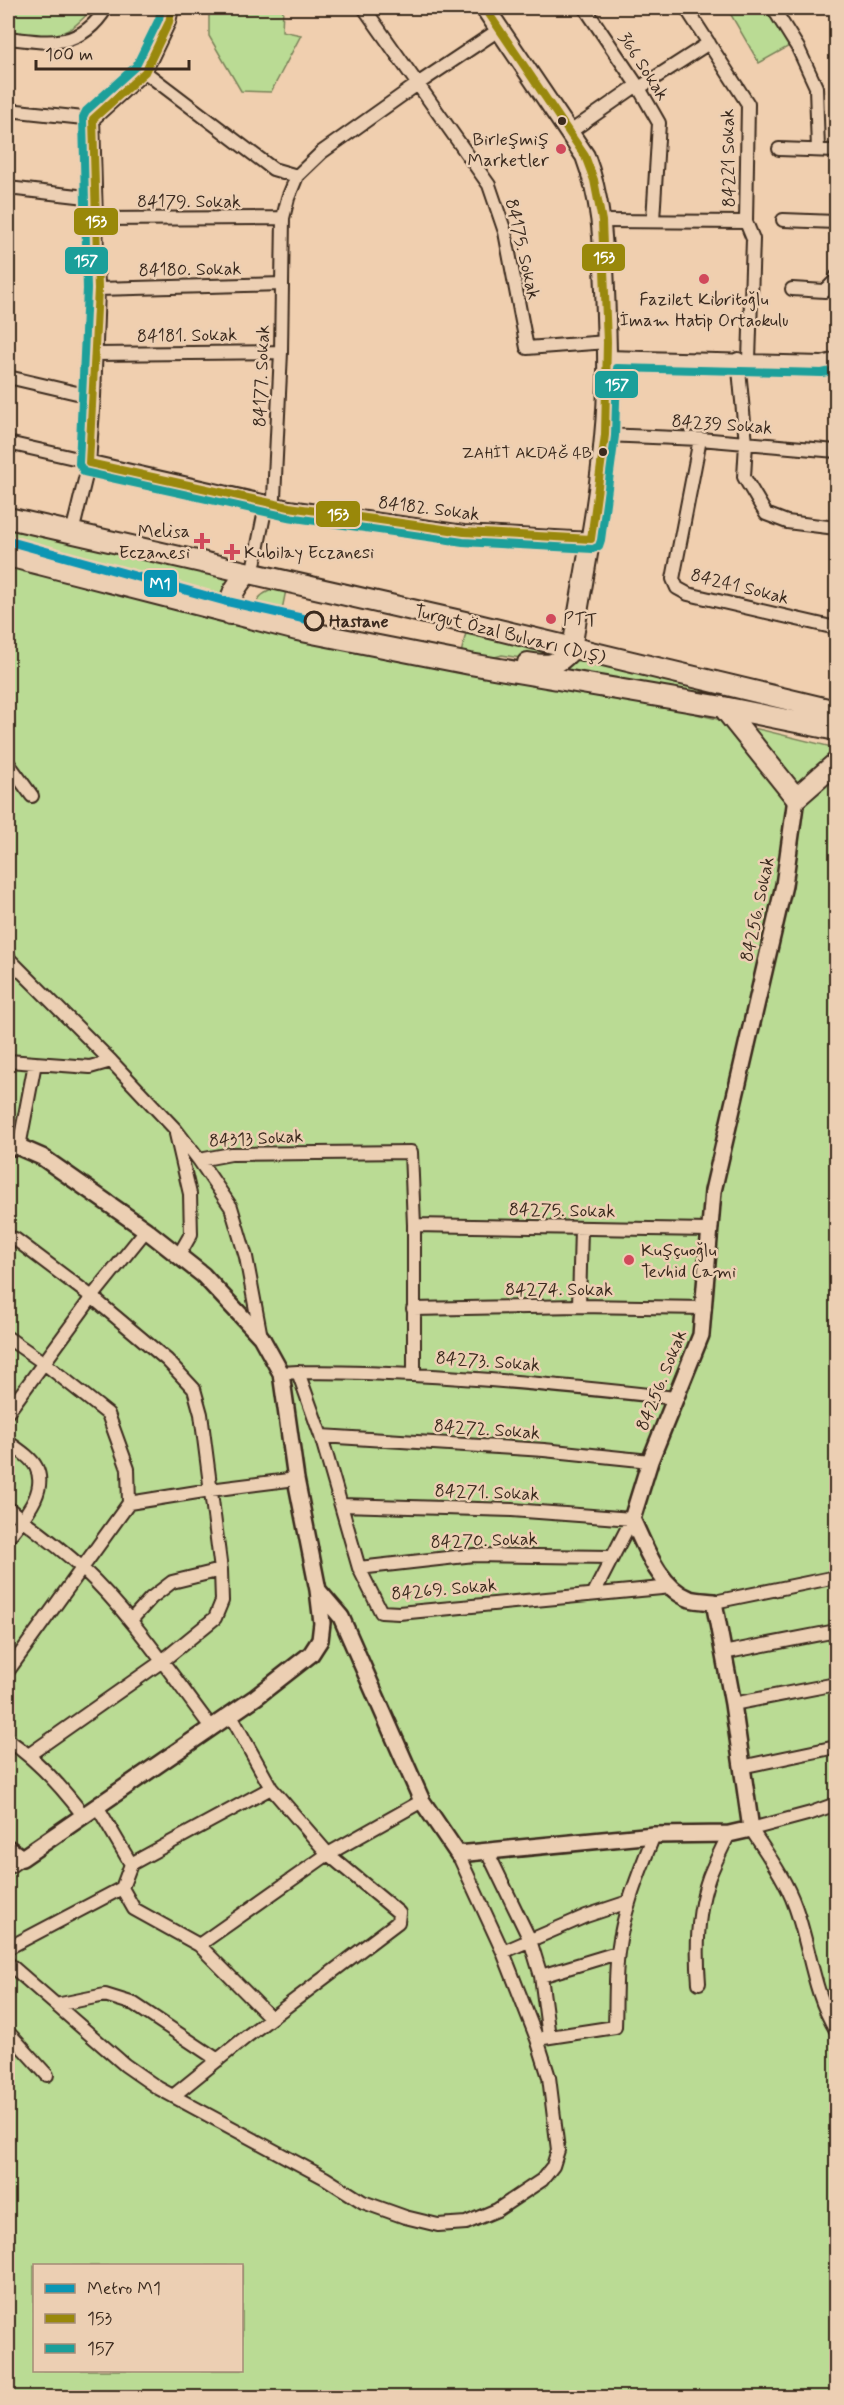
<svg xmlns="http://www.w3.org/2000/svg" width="844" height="2405" font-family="Mynerve,sans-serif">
<rect width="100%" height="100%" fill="#f0cfaf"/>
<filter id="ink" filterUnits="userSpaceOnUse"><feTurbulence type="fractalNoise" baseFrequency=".0167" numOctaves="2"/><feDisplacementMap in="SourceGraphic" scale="12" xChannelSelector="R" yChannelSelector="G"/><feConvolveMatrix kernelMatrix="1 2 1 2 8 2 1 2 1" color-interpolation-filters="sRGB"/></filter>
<g filter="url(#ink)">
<path fill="#badb94" stroke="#7a8259" stroke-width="1.5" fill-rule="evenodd" d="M8,8H92C65,43 48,36 8,36Z
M209,8H283L282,31L301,35L271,92L241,91L209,36Z
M727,8H773L793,44L759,63Z
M8,526L230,576L227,589L231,607L8,548Z
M8,566L536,675L836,748V2397H8ZM34,2266H242V2370H34Z
M272,590H286L280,620L255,609C257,598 261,594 272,590Z
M466,633L557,653L540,661L502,655L481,661L460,657Z
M577,657L836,721L556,671Z"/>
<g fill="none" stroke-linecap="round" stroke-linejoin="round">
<defs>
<path id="minor" d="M364,8L489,185L505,232L527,348L607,342
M585,8L639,88L659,123L653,220
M686,8L748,104L746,222L753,239L749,360
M773,8L798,48L816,87L818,150
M8,38C49,43 81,49 106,8
M145,72L273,169L297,176
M8,110L93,119
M570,132L633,88H639L709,43
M779,149L836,151
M8,188L95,198
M96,219L283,218
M783,220L836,222
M602,221L746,222
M98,289L282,284
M792,289L825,291L836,280V277
M95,354L281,352
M607,357L822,363L836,359
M738,359L746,443L744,477L766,514L787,522L836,528
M8,377L94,397
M605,435L700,439L836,451
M700,439L673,579L677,588L688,594L836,628
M8,443L289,507L464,532L591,539
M72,533L89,463L94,397L98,289L93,119L145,72L169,22L172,8
M252,575L265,510L274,498L281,352L283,218L288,198L297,176L322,152L419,83L500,29
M8,763L32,796
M8,958L111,1061L176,1130L199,1160L231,1154L411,1152L414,1225V1374
M8,1061L90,1067L111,1061
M176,1134L190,1194L191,1234L179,1255
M19,1147L35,1063
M199,1160L231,1207L246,1257L261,1337
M414,1225L709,1230
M8,1237L15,1239L92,1297L167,1360L194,1389L201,1414L221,1570L222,1601L215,1618L161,1662L30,1754
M579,1306L581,1228
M413,1309L579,1306L705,1308
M8,1338L44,1363L108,1414L128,1469L129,1503L8,1671
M298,1372C424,1372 550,1384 675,1398
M281,1373L298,1372L321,1436L359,1568L381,1612L399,1613L672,1587
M8,1412L92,1297L146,1230
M321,1436L544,1450L650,1461
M8,1442C16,1448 31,1457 36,1467C49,1492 21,1520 8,1538
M129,1503L210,1490L296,1479
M341,1505L512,1510L632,1519L594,1593
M8,1508C32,1528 59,1546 82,1568C132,1615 170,1673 211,1727
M359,1568L474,1555L611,1557
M714,1602L836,1577
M131,1620L151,1598L172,1582L221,1570
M723,1653L836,1631
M733,1704L836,1684
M8,1740C38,1760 61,1786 83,1815
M741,1767L836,1747
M836,1804L811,1813L751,1829C767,1854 785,1878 795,1906C810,1947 813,1993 836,2030
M487,1851L530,1940L541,1976L549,2037
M131,1864L271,1788
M8,1868L22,1858
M122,1888L134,1909L199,1945L271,2018
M199,1945L328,1854L422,1801
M8,1948L122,1888L131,1864L97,1806
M503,1952L586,1916L628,1902
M8,1963L125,2065L158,2088L325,2178L363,2202L405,2217L438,2225L466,2223L497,2210L542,2180L553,2166L558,2150L549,2077L537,2039L503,1952L458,1854
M541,1976L617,1953
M699,1983C696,1947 697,1911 709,1877C715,1862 722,1848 729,1834
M56,2005L105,1995L134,2004L218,2060
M8,2032L47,2075
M537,2039L615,2027C616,2002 615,1976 618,1952C623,1911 639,1873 654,1835
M173,2096L246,2037L398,1922L399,1913L328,1854L271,1788L230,1714"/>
<path id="tertiary" d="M8,1147H19L42,1157L146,1230L203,1275L261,1337L281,1373L296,1479L318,1590L322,1623L320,1640L311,1654L256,1697L22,1858L8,1848
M318,1590L341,1617L422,1801L458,1854L654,1835L729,1834L751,1829L733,1704L714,1602C706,1601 697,1601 690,1599C659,1588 645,1546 632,1519L650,1461L701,1335L713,1191L784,885L796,798"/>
<path id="secondary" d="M485,8L585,156C602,201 603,242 605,290C607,339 609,388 604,437C598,508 583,578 572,649"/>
<path id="primary" d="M8,518L478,625L836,711
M8,556L297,630L470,664L723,707L836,730
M230,614C227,598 237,585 247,573
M528,663C551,667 556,666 572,649
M723,707L796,798L836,763"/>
</defs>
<use href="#minor" stroke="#3b2a1e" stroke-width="16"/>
<use href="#tertiary" stroke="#3b2a1e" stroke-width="20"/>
<use href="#secondary" stroke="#3b2a1e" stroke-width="22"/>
<use href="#primary" stroke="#3b2a1e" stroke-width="24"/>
<use href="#minor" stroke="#eccfb3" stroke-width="12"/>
<use href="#tertiary" stroke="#eccfb3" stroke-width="15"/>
<use href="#secondary" stroke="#eccfb3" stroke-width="18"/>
<use href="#primary" stroke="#eccfb3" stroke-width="20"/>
<defs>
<path id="bus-1" d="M485,8L585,156L594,180L602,221L607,342L605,435L591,539
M89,463L289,507L464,532L591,539
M89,463L98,289L93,119L145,72L169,22L172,8"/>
<path id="bus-2" d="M161,8L159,19L136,66L86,111L83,117L87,289L79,464L84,472L288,517L463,542L593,549L599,546L601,540L615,436L617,368L822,373L836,370"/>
</defs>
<use href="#bus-1" stroke="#eccfb3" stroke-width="12"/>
<use href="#bus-2" stroke="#eccfb3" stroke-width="12"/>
<use href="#bus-1" stroke="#99880a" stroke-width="8"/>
<use href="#bus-2" stroke="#1b9f9a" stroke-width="8"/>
<defs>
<path id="metro-1" d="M8,541L225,601L314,621"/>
</defs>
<use href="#metro-1" stroke="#eccfb3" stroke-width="14"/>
<use href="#metro-1" stroke="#0996b4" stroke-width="9"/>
</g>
</g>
<g fill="#3b2a1e" stroke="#eccfb3" stroke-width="2">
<circle cx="562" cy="121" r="5"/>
<circle cx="603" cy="452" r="5"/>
</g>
<g fill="#d1495b" stroke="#eccfb3" stroke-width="2">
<circle cx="561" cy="149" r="6"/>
<circle cx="704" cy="279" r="6"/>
<path d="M199 532h6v6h6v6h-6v6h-6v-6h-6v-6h6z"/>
<path d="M229 543h6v6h6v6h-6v6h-6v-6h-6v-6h6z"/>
<circle cx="551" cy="619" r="6"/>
<circle cx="629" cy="1260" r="6"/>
</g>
<circle fill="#eccfb3" stroke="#3b2a1e" stroke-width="3" cx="314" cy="621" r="9"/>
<g text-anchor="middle" stroke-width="5" stroke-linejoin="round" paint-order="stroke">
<g font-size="16" fill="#3b2a1e" stroke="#eccfb3" text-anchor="end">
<text x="592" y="458">ZAHİT AKDAĞ 4B</text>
</g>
<g font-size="18" fill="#3b2a1e" stroke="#eccfb3">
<text transform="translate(644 66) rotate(57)" y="6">366 Sokak</text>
<text transform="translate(728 158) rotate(-91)" y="6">84221 Sokak</text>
<text x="189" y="207">84179. Sokak</text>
<text transform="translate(523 249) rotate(77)" y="6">84175. Sokak</text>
<text transform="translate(190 269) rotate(-1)" y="6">84180. Sokak</text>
<text transform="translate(187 335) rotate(-1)" y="6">84181. Sokak</text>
<text transform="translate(261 376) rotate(-88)" y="6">84177. Sokak</text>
<text transform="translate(722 424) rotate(4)" y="6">84239 Sokak</text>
<text transform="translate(429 508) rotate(7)" y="6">84182. Sokak</text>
<text transform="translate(740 586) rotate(14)" y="6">84241 Sokak</text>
<text transform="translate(510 634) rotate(14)" y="6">Turgut Özal Bulvarı (Dış)</text>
<text transform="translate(757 909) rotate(-78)" y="6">84256. Sokak</text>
<text transform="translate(256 1138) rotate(-3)" y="6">84313 Sokak</text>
<text transform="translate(562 1210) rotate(1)" y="6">84275. Sokak</text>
<text x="559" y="1295">84274. Sokak</text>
<text transform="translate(488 1361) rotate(4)" y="6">84273. Sokak</text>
<text transform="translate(661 1380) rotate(-68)" y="6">84256. Sokak</text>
<text transform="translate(487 1429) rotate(4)" y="6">84272. Sokak</text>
<text transform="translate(487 1492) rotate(2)" y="6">84271. Sokak</text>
<text transform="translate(484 1540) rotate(-2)" y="6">84270. Sokak</text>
<text transform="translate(444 1589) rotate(-5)" y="6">84269. Sokak</text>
</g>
<g font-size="18" fill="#3b2a1e" stroke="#eccfb3" text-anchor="start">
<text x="549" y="145" text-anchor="end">Birleşmiş<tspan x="549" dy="21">Marketler</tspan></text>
<text x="704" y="305" text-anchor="middle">Fazilet Kibritoğlu<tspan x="704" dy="21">İmam Hatip Ortaokulu</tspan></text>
<text x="190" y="537" text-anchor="end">Melisa<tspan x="190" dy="21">Eczanesi</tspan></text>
<text x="244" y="558">Kubilay Eczanesi</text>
<text x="563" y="625">PTT</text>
<text x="641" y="1256">Kuşçuoğlu<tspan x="641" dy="21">Tevhid Cami</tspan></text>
</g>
<g font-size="18" font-weight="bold" fill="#3b2a1e" stroke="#eccfb3" text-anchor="start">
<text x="329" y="627">Hastane</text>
</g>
</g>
<g stroke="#eccfb3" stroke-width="2">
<rect x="73" y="207" width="46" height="29" rx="6" fill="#99880a"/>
<rect x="581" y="243" width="45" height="29" rx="6" fill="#99880a"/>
<rect x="64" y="246" width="45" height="29" rx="6" fill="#1b9f9a"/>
<rect x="594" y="370" width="45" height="29" rx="6" fill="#1b9f9a"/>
<rect x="315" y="500" width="46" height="28" rx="6" fill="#99880a"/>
<rect x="143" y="569" width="35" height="29" rx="6" fill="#0996b4"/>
</g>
<g font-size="16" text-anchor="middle" font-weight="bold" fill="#fff">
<text x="96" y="227">153</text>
<text x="604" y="263">153</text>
<text x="86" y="266">157</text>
<text x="617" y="390">157</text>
<text x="338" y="520">153</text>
<text x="160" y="589">M1</text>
</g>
<rect width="844" height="2405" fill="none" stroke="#eccfb3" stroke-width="30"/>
<rect x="15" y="15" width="814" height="2375" fill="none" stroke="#3b2a1e" stroke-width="2" filter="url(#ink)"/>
<rect x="33" y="2264" width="210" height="108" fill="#eccfb3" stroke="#a58d77" stroke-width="1.5"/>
<rect x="45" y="2284" width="30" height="9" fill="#0996b4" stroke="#a58d77" stroke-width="1.5"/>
<text x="87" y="2294" font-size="18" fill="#3b2a1e">Metro M1</text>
<rect x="45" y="2314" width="30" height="9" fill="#99880a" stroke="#a58d77" stroke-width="1.5"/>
<text x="87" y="2324" font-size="18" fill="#3b2a1e">153</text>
<rect x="45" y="2344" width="30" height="9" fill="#1b9f9a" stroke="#a58d77" stroke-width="1.5"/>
<text x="87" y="2354" font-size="18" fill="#3b2a1e">157</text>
<path d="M36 60v9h153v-9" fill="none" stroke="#3b2a1e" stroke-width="3"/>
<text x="45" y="60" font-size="18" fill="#3b2a1e" stroke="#eccfb3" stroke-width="4.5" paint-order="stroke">100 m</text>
</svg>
